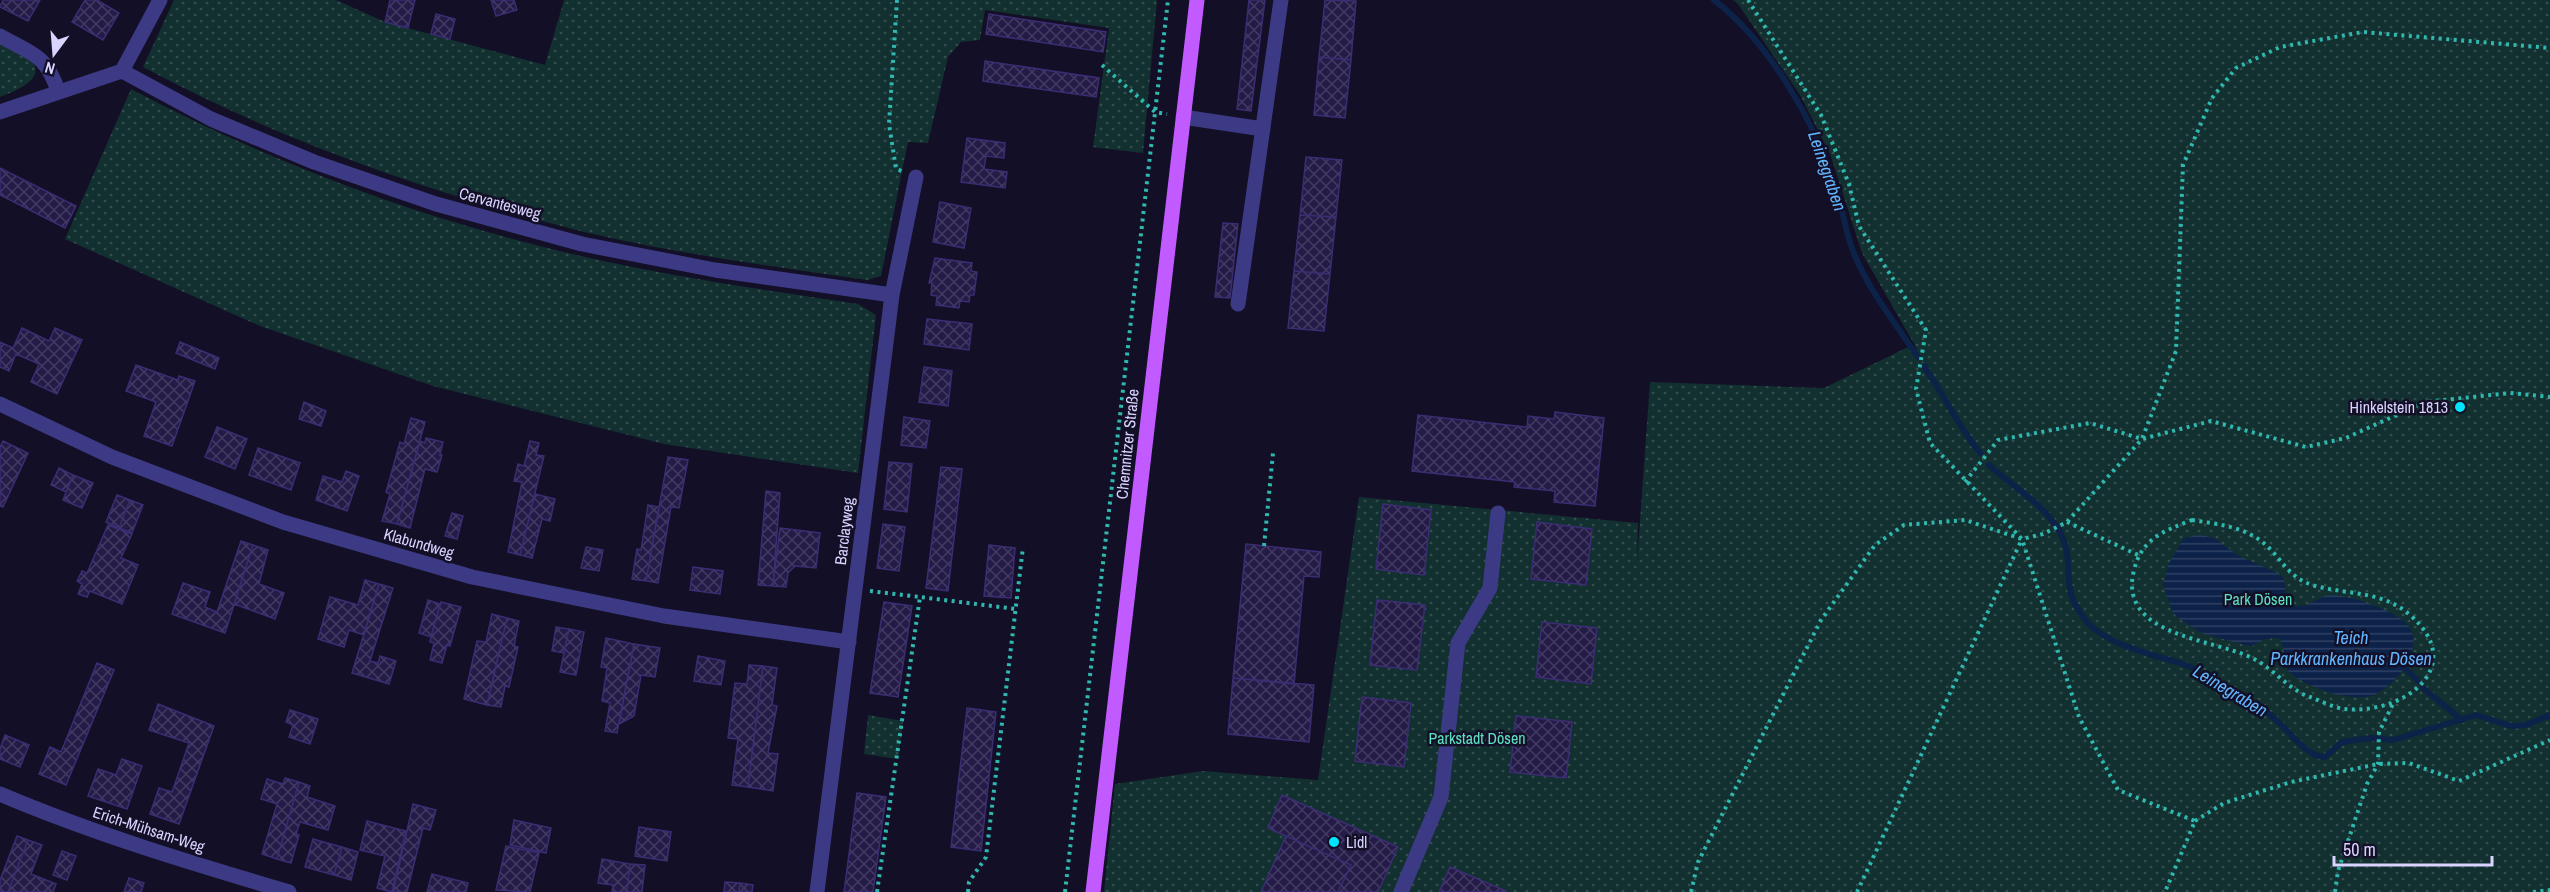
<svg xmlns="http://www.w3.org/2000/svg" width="2550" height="892" font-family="'Archivo Narrow',sans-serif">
<defs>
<pattern id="grass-dots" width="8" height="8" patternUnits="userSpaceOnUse" patternTransform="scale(1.5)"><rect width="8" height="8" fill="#12302f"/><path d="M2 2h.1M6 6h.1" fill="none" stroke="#344d4e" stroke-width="1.8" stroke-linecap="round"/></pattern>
<pattern id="water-rules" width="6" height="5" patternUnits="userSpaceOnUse" patternTransform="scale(1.5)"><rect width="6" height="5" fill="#0c2248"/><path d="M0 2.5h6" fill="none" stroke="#2f4163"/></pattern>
<pattern id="building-cross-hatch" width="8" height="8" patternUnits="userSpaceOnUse" patternTransform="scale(1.5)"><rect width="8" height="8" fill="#241b47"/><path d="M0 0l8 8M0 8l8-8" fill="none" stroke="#433b63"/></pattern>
</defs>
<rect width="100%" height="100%" fill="#130f26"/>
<path fill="url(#grass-dots)" d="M174,0H336L385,22L545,65L564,0H1157L1143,153L1093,147L1109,28L985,10L980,40L961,42L948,57L928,143L908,142L881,276L867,280C773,266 677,254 584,232C431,193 283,142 143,67Z
M1733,0H2550V892H1104L1115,784L1203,771L1318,780L1359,497L1638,523L1637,563L1650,382L1824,388L1906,348L1917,349L1862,253L1830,154L1800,95L1738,4Z
M0,41C9,46 22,51 29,58C50,79 15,91 0,97Z
M131,89C273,164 424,220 581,256C672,277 765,290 858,304L876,315L858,473L664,444L433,386L260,326L65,239Z
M868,715L903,721L898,759L864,754Z"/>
<path fill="url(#water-rules)" d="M2199,535L2214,538L2239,556L2278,573L2284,578L2286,601C2305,615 2315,595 2333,595C2351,596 2393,610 2406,623C2429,647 2394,689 2371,696C2349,702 2305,687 2289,672C2282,661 2286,648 2279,638L2265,639L2252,646L2245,645L2201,633L2177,617L2172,611L2163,584L2169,563L2184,538Z"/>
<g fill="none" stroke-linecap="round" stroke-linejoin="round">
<path stroke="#0c2248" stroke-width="6" d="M1714,0C1769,42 1814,121 1835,185C1843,208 1845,234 1855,256C1869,290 1897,326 1918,357
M1924,366C1944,395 1958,426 1980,453
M1989,465C2013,487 2045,504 2061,534C2077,566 2056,587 2088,623C2109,646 2155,655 2183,664C2205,671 2229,694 2248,706C2255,710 2264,709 2269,714C2285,725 2305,757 2325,757L2342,742L2371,738L2393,740L2476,715L2511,726L2526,725L2550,715
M2405,668L2418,681
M2423,688L2462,720"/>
</g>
<path fill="url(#building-cross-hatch)" stroke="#3b2d73" stroke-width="1.5" d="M3,0H40L28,21L0,7Z
M85,0H97L119,13L103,40L72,22Z
M390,0H415L408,28L385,22Z
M491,0H514L517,10L496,16Z
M1249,0H1265L1251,111L1237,109Z
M1325,0L1356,1L1351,60L1319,57Z
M436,14L455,19L450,39L431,34Z
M989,14L1106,32L1103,52L986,34Z
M1319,57L1351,60L1345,118L1314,115Z
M985,61L1099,78L1096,97L983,81Z
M967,138L1005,143L1004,158L986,156L984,169L1007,172L1005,188L961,182Z
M1306,157L1342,160L1336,217L1300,215Z
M0,168L76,206L65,228L0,195Z
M940,202L971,208L964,248L933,242Z
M1300,215L1336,217L1330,274L1294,271Z
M1223,223L1238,224L1230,298L1215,297Z
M935,258L972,263L971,271L977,272L974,295H970L969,302L960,301L959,308L936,305L937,296L931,295L932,283H929Z
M1294,271L1330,274L1324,331L1288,328Z
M927,319L972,324L969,350L924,344Z
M22,328L49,341L55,328L82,340L57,394L31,382L39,364L16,354L9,371L0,367V342L13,348Z
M180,342L219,358L215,369L176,353Z
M136,365L178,380L179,376L195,381L172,446L144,436L156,402L126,391Z
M924,367L952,371L948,406L919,402Z
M304,402L326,411L321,426L299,419Z
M1555,412L1604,418L1595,506L1554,502L1555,491L1514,487L1515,482L1412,471L1418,415L1527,427L1528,416L1554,419Z
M904,417L930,421L926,448L901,445Z
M411,418L425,422L397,524L382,521L390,494L386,492L400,442L404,444Z
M217,427L247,439L235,469L205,457Z
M426,438L443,442L440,455H442L437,472L425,469L410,528L397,524L420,441L425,443Z
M3,441L28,453L3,507L0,506V447Z
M530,441L539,443L536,455L544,456L520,555L508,552L522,482L514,481L518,464L524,466Z
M258,448L300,463L291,490L249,475Z
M668,457L688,460L679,508L671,507L658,583L646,581Z
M889,462L912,464L907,512L884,509Z
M941,467L962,469L948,591L926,588Z
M59,468L73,475L66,492L51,485Z
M346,471L359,476L347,511L316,500L323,476L342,482Z
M73,475L93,483L82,508L63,500Z
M766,491L780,493L773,586L758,585Z
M535,494L555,499L550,521L542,519L532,558L520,555Z
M117,495L130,500L119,528L106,522Z
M130,500L143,505L132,533L119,528Z
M1383,504L1431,510L1424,575L1376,569Z
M648,505L659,507L646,581L632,579L637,549L641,550Z
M452,513L463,516L457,539L445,536Z
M1537,522L1592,529L1586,585L1531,579Z
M883,524L905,527L899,571L877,568Z
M108,525L132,534L121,558L138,565L122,604L90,591L87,597L78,594L82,584L77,581L82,571L87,573Z
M780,528L820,533L816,568L795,566L788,573L786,587L773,586Z
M241,541L253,545L225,633L172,614L183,583L210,592L205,607L217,612Z
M1246,544L1321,552L1319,577L1304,576L1294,684L1233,678Z
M253,545L268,550L259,584L284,593L275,619L234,604Z
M989,545L1015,548L1011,598L984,596Z
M586,547L603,550L599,571L581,568Z
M693,567L723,571L720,594L690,590Z
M365,580L379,584L364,635L349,630L344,647L318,639L330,597L358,605Z
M379,584L393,588L370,661L378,663L380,656L396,661L389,684L352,673Z
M428,600L440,604L431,637L419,633Z
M1377,600L1425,605L1417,670L1370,665Z
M441,602L461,607L450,646L447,645L442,663L430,660L434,643L430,642L431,637Z
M884,602L912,606L898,697L870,693Z
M492,614L507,618L487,705L464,699L477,641L486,642Z
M507,618L519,621L514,646L518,647L509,687L505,686L501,707L487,705Z
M1542,622L1597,628L1591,684L1536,677Z
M556,627L569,629L564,653L552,651Z
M569,629L584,632L576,675L560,672Z
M606,638L634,644L617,733L605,731L610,703L602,701L607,668L601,667Z
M634,644L660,648L655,677L641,675L634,716L619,724Z
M698,656L725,661L721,685L694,681Z
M97,663L114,670L66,785L39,774L50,747L61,752Z
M749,665L763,666L748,787L732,785L738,739L728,738L735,683L747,684Z
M763,666L777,668L772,705L777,706L768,753L778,754L773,791L748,787Z
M1233,678L1314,685L1309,742L1228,734Z
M1362,697L1411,703L1404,767L1355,761Z
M158,704L214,726L179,824L150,814L159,788L172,792L189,743L149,730Z
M967,708L996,712L981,851L951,847Z
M290,710L318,719L310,744L289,737L293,725L286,722Z
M1516,716L1572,722L1566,778L1510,772Z
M5,735L29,745L20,767L0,759V749Z
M122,759L142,766L127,809L88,796L98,769L116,775Z
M285,778L299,782L277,859L262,854L277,804L261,799L267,779L283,784Z
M299,782L310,786L307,797L335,806L328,830L300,822L296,834L299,835L291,863L277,859Z
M857,793L886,797L873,892H844Z
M1282,795L1398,847L1378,892H1261L1286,836L1268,828Z
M1282,795L1398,847L1378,892H1338L1351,865L1268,828Z
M413,804L436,810L430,830L423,828L407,892H393Z
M514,820L551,828L546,853L510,845Z
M367,821L406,831L392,892L377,888L385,856L360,850Z
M639,827L671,832L667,861L635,856Z
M17,836L28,840L8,892H0V880Z
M313,839L342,847L334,875L305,867Z
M28,840L42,845L31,874L56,884L53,892H8Z
M506,846L539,853L530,892L496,890Z
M342,847L358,852L351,880L334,875Z
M62,851L76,856L67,880L53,875Z
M602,859L630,864L627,892H612L613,885L598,883Z
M630,864L645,865L642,892H627Z
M1450,867L1506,891V892H1439Z
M432,874L468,883L466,892H427Z
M129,878L144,883L141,892H124Z
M725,882L740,883L739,892H724Z
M740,883L753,885L752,892H739Z"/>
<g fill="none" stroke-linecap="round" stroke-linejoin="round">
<path stroke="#2fb8b0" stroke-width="4" stroke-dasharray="3 4.5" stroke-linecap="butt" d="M897,0L889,124L896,169L902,171
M1748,0L1821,115L1849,184L1859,226L1926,330L1916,389L1930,443L2022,539L2079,717L2118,790L2195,821L2165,892
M1102,65L1155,112L1167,114
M1965,482L1998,440L2090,423L2142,439L2211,421L2306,447L2346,438L2425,402L2510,393L2550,397
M2192,520C2216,524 2241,526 2261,541C2280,555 2287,577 2312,585C2345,595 2382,590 2410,615C2470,667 2402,715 2345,709C2334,708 2321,701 2310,697C2289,690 2274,669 2254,659C2214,638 2117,637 2134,570C2142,538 2164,531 2192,520Z
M2067,522L2138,555
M1264,546L1273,453
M870,591L920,597
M2195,821L2224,803L2291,782L2378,764L2409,763L2459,781L2550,740
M877,892L920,597L1016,609
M968,892L969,882L986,857L1023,547
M1065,892L1168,0
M1691,892L1698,862L1821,620L1875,545L1904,525L1965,520L2022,539L2043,534L2067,522L2142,439L2176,351L2183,165L2212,98L2236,68L2280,47L2363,32L2550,48
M1857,892L2022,539
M2335,892L2338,871L2367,784L2378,764L2379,732L2393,704
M2533,892L2550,890"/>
<path stroke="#3d3a85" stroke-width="15" d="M0,36C32,54 46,54 58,91
M122,71L211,119L314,162L436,204L582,244L715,270L892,295
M0,112L122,71L160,0
M1183,117L1263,129
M1238,304L1281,0
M0,404L112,457L283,522L472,577L664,616L849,642
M0,794C94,834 191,863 289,892
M817,892L892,295L916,177
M1401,892L1441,797L1458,643L1490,588L1498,513"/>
<path stroke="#c25bff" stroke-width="15" d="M1093,892L1197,0"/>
</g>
<g fill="#00e5ff" stroke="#130f26" stroke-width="2">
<circle cx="2460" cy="407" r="6"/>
<circle cx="1334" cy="842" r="6"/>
</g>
<g text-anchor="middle" stroke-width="5" stroke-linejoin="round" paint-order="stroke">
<g font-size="16" fill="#d9d4ff" stroke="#130f26">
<text transform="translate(500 203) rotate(15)" y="6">Cervantesweg</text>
<text transform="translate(1127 444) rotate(-84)" y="6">Chemnitzer Straße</text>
<text transform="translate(844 531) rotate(-83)" y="6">Barclayweg</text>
<text transform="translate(419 543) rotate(16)" y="6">Klabundweg</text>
<text transform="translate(149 829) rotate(18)" y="6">Erich-Mühsam-Weg</text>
</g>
<g font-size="16" fill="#d9d4ff" stroke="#130f26" text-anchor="end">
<text x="2448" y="413">Hinkelstein 1813</text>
<text x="1346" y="848" text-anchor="start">Lidl</text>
</g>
<g font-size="16" fill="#5fe0c0" stroke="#130f26">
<text x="2258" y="605">Park Dösen</text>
<text x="1477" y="744">Parkstadt Dösen</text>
</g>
<g font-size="18" font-style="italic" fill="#62b6ff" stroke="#130f26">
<text transform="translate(1827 171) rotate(71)" y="6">Leinegraben</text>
<text x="2351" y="644">Teich<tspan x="2351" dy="21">Parkkrankenhaus Dösen</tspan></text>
<text transform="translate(2230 691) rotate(31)" y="6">Leinegraben</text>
</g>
</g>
<g transform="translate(54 54) rotate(196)" stroke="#130f26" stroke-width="4.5" paint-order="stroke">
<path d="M0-4.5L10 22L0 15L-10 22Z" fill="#d9d4ff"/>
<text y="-9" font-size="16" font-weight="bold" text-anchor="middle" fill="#d9d4ff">N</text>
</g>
<path d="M2334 856v9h158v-9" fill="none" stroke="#d9d4ff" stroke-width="3"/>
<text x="2343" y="856" font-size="18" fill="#d9d4ff" stroke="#130f26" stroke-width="4.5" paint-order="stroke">50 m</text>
</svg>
